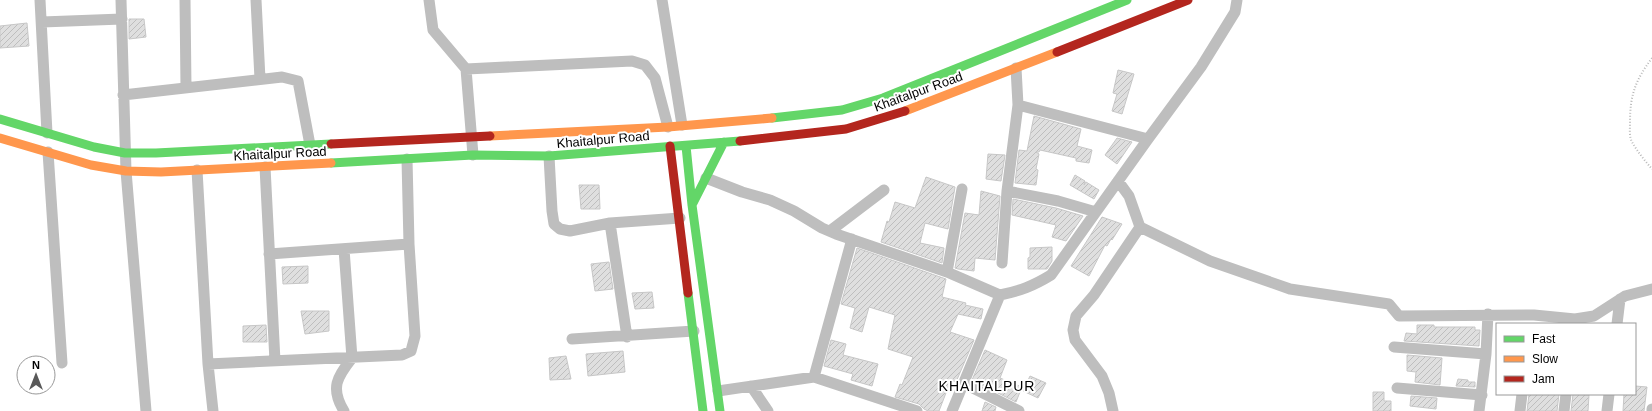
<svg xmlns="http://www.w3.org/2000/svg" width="1652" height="411" font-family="Arial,sans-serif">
<defs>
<pattern id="building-hatch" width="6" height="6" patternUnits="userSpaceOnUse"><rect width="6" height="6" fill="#dfdfdf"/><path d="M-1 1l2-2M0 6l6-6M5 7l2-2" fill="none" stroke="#bebebe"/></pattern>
</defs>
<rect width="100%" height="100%" fill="#fff"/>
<path fill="url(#building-hatch)" stroke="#c7c7c7" d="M129,19H144L146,37L129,39Z
M27,23L29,46L0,48V26Z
M1118,70L1134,74L1122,114L1112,111L1117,94L1113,93Z
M1034,116L1081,129L1077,146L1092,150L1089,163L1076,161V158L1040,150L1039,152H1036L1039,154L1036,169L1038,170L1036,185L1015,183L1019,150L1027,151Z
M1117,138L1132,142L1117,164L1105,155Z
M988,154L1005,155L1001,181L986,179Z
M1075,175L1085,181L1084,185L1086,182L1099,190L1094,199L1070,185Z
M926,177L955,187L948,229L925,223L920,243L944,248L942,263L881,242L887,221L889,222L895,202L915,208Z
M579,185H599L600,209H581Z
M981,191L1000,196L995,260L975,258L974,271L958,269L955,268L965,213L979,215Z
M1013,199L1056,208L1083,216L1066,241L1052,237L1056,225L1012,215Z
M1102,217L1122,224L1112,240L1111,239L1107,246L1105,245L1089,276L1071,266Z
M1052,247V261L1047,269H1028V258L1030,257V248Z
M857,248L946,279L942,297L966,303L965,305L983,309L981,319L958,314L950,332L974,340L956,382L951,380L939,411H928L924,409L919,404L895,397L900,384L902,385L913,357L888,349L895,315L869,307L862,332L850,328L855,308L841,304Z
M609,262L613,289L595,291L591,264Z
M308,266V283L283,284L282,267Z
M652,292L654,308L635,309L632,293Z
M301,311H329V331L305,334Z
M266,325L267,342H243V326Z
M1417,325H1434V327H1475V330H1480L1479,346L1404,341L1406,333L1417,334Z
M831,340L846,344L843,355L878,364L872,386L851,380L853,374L824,366Z
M985,350L1007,360L1000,378L1022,387L1016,402L972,380Z
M623,351L625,372L588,376L586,354Z
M1407,355L1442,358L1440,385L1415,382L1416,372L1407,371Z
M566,356L571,379L550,380L549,358Z
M1030,376L1046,383L1038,398L1023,391Z
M1458,379L1468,380V382H1475V387L1456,386Z
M1635,386L1647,387L1644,411H1623L1624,394H1635Z
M1373,392H1384V401H1391V411H1373Z
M1529,394H1559L1557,411H1527Z
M1573,394L1589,395L1588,411H1571Z
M1411,396L1437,398L1436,409L1410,406Z
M985,402L996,407L995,411H982Z"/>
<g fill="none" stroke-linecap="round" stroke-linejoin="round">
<path stroke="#b9b9b9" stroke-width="2" stroke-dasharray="1 2" stroke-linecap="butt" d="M1652,58C1635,81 1630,95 1630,123C1630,129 1629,136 1632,142C1637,151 1645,161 1652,169"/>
<path stroke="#bebebe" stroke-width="11" d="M40,0L47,133
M121,0L126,171L146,411
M185,0L186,87
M256,0L260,79
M429,0L433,30L466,69L473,155
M662,0L682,125
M42,22L122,19
M466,69L632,61L645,65L655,78L668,127
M123,95L282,77L298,81L310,145
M1018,105L1148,139
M48,152L62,363
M549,156L552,211L554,224L560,229L570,231L610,223L680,218
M407,159L409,244
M265,167L275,361
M197,170L208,364L213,411
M706,178L742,192L770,200L794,211L822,228L836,234L947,272L1000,295
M1118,181L1129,196L1140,227L1210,261L1290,289L1389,304L1399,316L1534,315L1575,319L1594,316L1625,296L1652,289
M1007,191L1058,201L1096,212
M610,223L627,337
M830,231L884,190
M344,249L352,358C337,377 330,388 344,411
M1002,263L1007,191L1018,105L1016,68
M947,272L962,189
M1617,324L1620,299
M572,339L694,331
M1394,347L1486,354
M208,364L402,355L411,351L415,336L409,244L269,254
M814,377L852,239
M963,383L1019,411
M751,386L768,411
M1397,388L1482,395
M718,391L814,377L917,411
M952,411L1000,295C1020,291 1033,286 1051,275L1148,139L1201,67L1235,12L1237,0
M1113,411L1109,393L1102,376L1075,340L1073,330L1076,316L1094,295L1140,227
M1479,411L1486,354L1488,314
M1520,411L1522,394
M1564,411L1566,394
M1607,411L1609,394
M1652,411V409"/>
<path stroke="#63d668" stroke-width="9" d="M772,118L842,110L883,98L1127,0
M0,119L94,147L125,153H156L331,144
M686,146L692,205L720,411
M331,163L473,155L549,156L740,141
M692,205L724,142
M688,293L703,411"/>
<path stroke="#ff974d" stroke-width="9" d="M905,111L1057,52
M490,136L668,127L772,118
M0,138L91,165L126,171L161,172L331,163"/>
<path stroke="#b3261e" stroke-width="9" d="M1057,52L1188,0
M740,141L846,129L905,111
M331,144L490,136
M670,146L688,293"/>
</g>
<g text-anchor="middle" stroke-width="4" stroke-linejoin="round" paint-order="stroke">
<g font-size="13" fill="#000" stroke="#fff">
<text transform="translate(918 91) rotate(-20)" y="5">Khaitalpur Road</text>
<text transform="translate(603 139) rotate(-5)" y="5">Khaitalpur Road</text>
<text transform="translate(280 153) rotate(-3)" y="5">Khaitalpur Road</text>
</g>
<g font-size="14" letter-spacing="1" fill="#000" stroke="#fff">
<text x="987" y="391">KHAITALPUR</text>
</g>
</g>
<rect x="1496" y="323" width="140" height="72" fill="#ffffff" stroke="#999999"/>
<rect x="1504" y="336" width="20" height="6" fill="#63d668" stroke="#999999"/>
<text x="1532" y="343" font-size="12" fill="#000000">Fast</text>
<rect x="1504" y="356" width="20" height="6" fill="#ff974d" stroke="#999999"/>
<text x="1532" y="363" font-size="12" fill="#000000">Slow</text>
<rect x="1504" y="376" width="20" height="6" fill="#b3261e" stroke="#999999"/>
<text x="1532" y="383" font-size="12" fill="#000000">Jam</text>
<g transform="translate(36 375)"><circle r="19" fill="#ffffff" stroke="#999999"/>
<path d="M0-3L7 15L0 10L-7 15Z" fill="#595959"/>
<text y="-6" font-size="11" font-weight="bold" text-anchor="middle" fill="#000000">N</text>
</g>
</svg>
